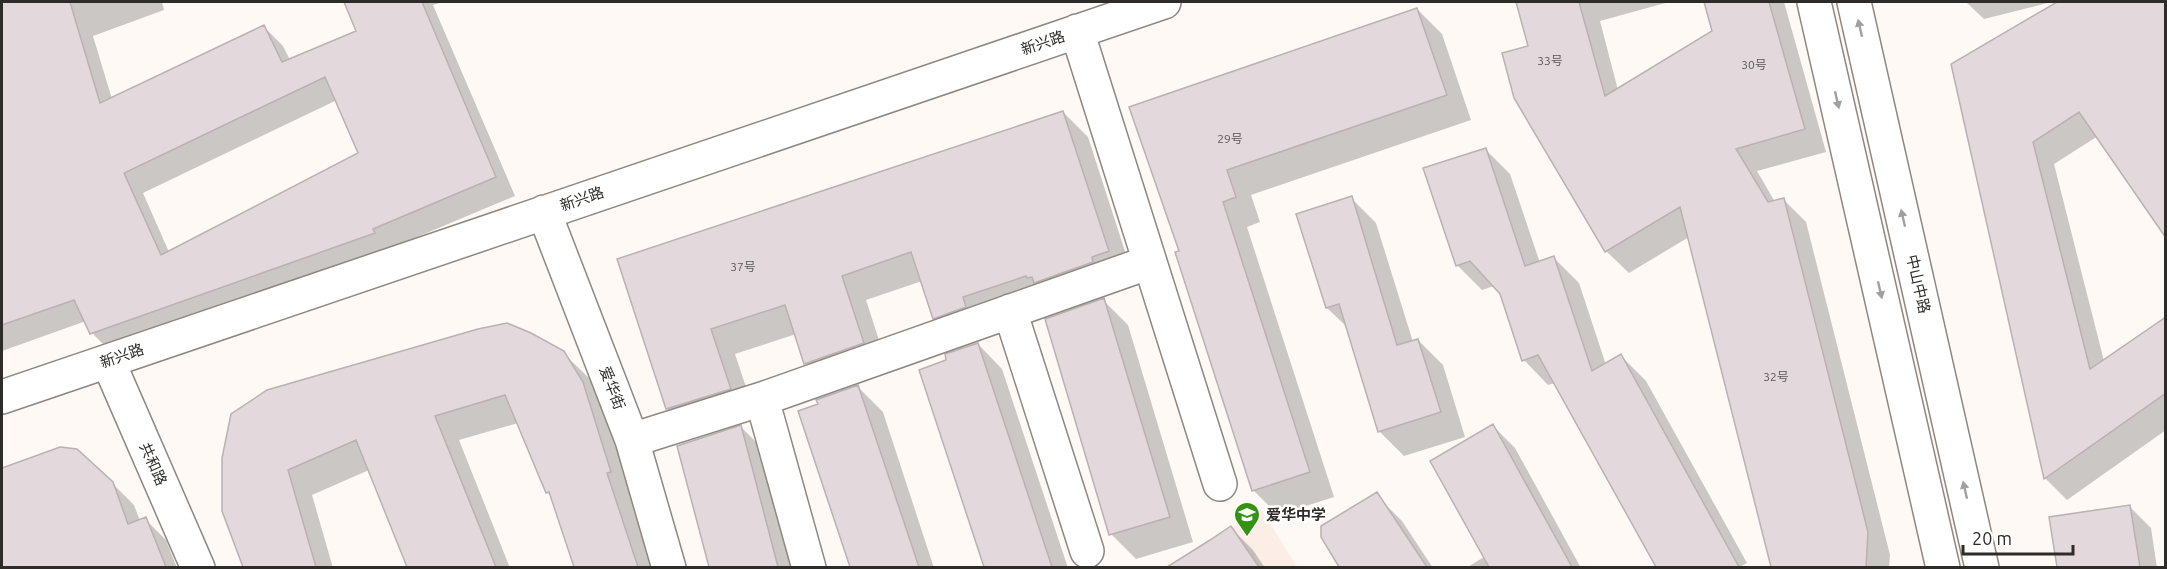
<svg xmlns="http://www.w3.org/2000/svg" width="2167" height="569" font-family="Ubuntu,'Noto Sans SC',sans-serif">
<rect width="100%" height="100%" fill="#fef9f5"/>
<path fill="#fcede7" d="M1261,509L1297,567L1168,568Z"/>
<path fill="#0003" fill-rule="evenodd" d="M2,2H162L164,10L93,36L112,99L264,27L283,46L290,60L358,31L346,2H443L433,5L515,196L391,248L111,352L92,333L86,321L2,351ZM337,100L360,154L169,252L143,193Z
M1517,2H1669L1600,21L1618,90L1714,32L1706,2H1784L1826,152L1757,171L1775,202L1784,200L1806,222L1890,555L1889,568H1772L1689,237L1629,273L1606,251L1515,98L1530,47Z
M1966,2H2048V3L1984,19Z
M2060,2H2166V235L2098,136L2054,164L2104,361L2166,319V430L2067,500L2045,478L1953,64Z
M1417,9L1442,34L1471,120L1251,195L1260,222L1247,227L1334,497L1278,515L1253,490L1181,252L1131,108Z
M1063,112L1088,137L1133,276L959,343L934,318L922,281L866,300L888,368L831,388L806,363L796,334L735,354L755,414L693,434L668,409L619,260Z
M1485,149L1510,174L1540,263L1554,258L1579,283L1606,365L1621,356L1646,381L1747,563L1738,568H1657L1555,383L1548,385L1524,360L1501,293L1494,286L1482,290L1457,265Z
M1351,198L1376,223L1413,342L1418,340L1443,365L1465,437L1404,456L1379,431L1348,328L1327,308L1298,215Z
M1103,300L1128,325L1193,542L1136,559L1111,534Z
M978,344L1002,369L1068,568H985L920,371L948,361Z
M563,353L589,378L607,409L635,497L631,498L654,568H575L552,497L547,492L518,423L459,440L510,568H408L369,470L312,495L333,568H245L223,511L224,458Z
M858,387L883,412L934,568H852L800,412Z
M1493,426L1515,448L1581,568H1466L1484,557Z
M741,427L766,452L796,568H711L679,447Z
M11,476L112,483L134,505L140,521L145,519L166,540L177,568H2V479Z
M1380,499L1402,521L1433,568H1341L1322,537Z
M2129,506L2151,528L2157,568H2059L2051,518Z
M1231,528L1253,550L1265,568H1170Z"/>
<path fill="#e3d9dd" stroke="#bbb0b4" stroke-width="1.5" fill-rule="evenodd" d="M2,2H70L100,103L264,25L282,62L356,31L344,2H422L496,177L373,229L375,233L90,334L74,300L2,325ZM325,77L358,153L161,255L124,173Z
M1516,2H1579L1605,96L1712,31L1704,2H1769L1805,129L1736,149L1768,202L1784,198L1868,532L1866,567H1771L1680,207L1605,252L1514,98L1502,53L1528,46Z
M2057,2H2166V238L2079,112L2033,142L2090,369L2166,317V393L2044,479L1951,64Z
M1417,8L1447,95L1227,170L1236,197L1223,202L1310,472L1252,491L1175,252L1179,251L1129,107Z
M1063,111L1109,251L1092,257L1093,262L1034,283L1032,277L1027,278L1026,276L963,297L966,307L933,319L911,252L842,276L864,343L804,364L785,305L711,329L731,389L666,409L617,259Z
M1486,148L1525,266L1554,256L1592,371L1621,354L1739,567H1656L1538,355L1522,361L1500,294L1470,261L1456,266L1423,168Z
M1352,196L1397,345L1418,339L1441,412L1378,432L1339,304L1326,308L1296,214Z
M1104,298L1170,517L1109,535L1045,319Z
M507,323L531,333L564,351L583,382L611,472L607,473L638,567H574L549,492L546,493L505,395L435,416L496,567H407L356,440L288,470L316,567H243L222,511V458L231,414L267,390L478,329Z
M978,343L1052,567H984L919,370L946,360L945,354Z
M858,385L919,567H850L798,411L818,404L816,400Z
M1493,424L1572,567H1489L1430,461Z
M741,425L778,567H709L677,446Z
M60,447L77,449L113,482L128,524L146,517L166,567H2V468Z
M1377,492L1427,567H1339L1321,537V526Z
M2130,505L2140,567H2057L2049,517Z
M1231,526L1259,567H1167L1210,540Z"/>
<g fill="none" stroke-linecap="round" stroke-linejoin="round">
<defs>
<path id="minor" d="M1077,31L1220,484
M544,212L632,440L669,568
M1010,311L1087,551
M108,361L198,568
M2,397L1164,2
M762,399L809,568
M632,440L762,399L1150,262"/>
<path id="major" d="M1814,2L1943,568
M1854,2L1982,568"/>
</defs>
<use href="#minor" stroke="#8e8881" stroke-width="36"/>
<use href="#major" stroke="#8e8881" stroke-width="36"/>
<use href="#minor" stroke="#fff" stroke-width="33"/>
<use href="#major" stroke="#fff" stroke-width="33"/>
</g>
<defs><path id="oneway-solid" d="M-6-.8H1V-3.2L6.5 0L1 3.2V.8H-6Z" transform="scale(1.5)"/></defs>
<g fill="#a1a09f">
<use href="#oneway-solid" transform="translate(1860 28) rotate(-103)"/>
<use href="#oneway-solid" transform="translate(1837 100) rotate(77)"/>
<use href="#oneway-solid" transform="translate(1903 218) rotate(-103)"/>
<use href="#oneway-solid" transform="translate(1880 290) rotate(77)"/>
<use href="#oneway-solid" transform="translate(1965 490) rotate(-103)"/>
</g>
<defs>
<symbol id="school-pin" viewBox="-11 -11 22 30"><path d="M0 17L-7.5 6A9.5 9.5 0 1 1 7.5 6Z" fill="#339413" stroke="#fff"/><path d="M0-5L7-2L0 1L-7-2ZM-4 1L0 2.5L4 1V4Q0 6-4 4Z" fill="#fff"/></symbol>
</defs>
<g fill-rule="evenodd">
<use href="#school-pin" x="1232" y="500" width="30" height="40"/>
</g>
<g text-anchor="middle" stroke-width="5" stroke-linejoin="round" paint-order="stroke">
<g font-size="12" fill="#5b5756">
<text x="1550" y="65">33号</text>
<text x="1754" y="69">30号</text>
<text x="1230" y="143">29号</text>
<text x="743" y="271">37号</text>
<text x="1776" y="381">32号</text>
</g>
<g font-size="15" fill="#2e2c29" stroke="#fff">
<text transform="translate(1043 43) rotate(-19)" y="5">新兴路</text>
<text transform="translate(582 199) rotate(-19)" y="5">新兴路</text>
<text transform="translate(1918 284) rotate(77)" y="5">中山中路</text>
<text transform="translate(122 356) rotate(-19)" y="5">新兴路</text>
<text transform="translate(612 388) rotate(69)" y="5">爱华街</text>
<text transform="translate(153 464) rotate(66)" y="5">共和路</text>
</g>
<g font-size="15" font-weight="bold" fill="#2e2c29" stroke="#fff" text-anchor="start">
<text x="1266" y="520">爱华中学</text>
</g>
</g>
<rect width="2167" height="569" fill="none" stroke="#2e2c29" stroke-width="6"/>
<path d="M1963 545v9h110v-9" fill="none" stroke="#2e2c29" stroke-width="3"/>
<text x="1972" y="545" font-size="18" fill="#2e2c29" stroke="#ffffff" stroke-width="4.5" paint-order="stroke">20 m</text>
</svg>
